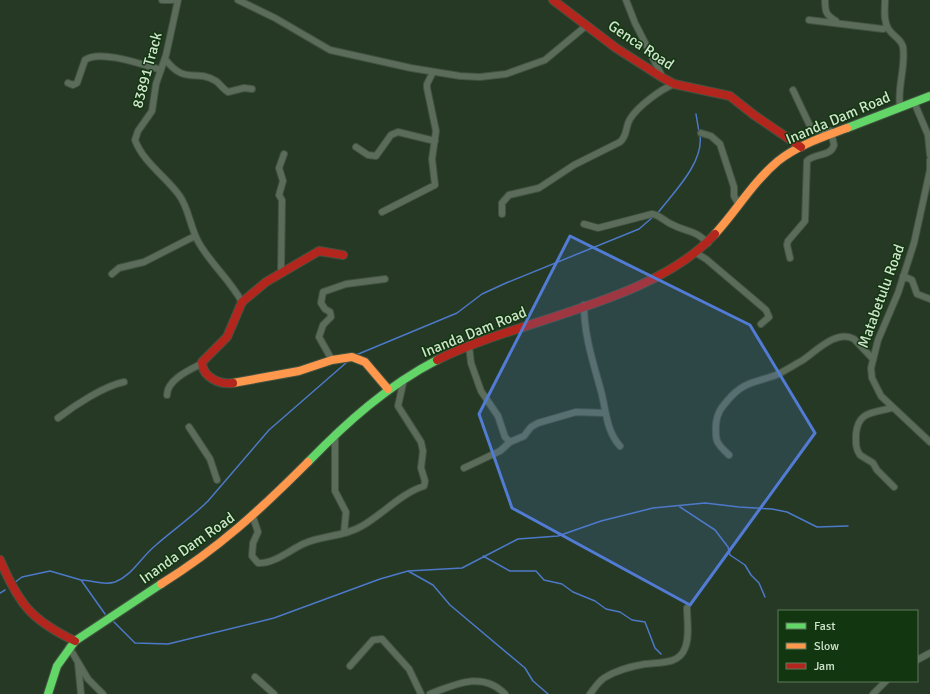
<svg xmlns="http://www.w3.org/2000/svg" width="930" height="694" font-family="Signika,sans-serif">
<rect width="100%" height="100%" fill="#253924"/>
<g fill="none" stroke-linecap="round" stroke-linejoin="round">
<path stroke="#4d79c9" stroke-width="1.5" d="M696,114L699,132
M657,214C673,193 704,163 700,135
M356,355L457,313L482,294L506,283L639,229L654,216
M680,507L715,530L728,547L730,555L745,565L751,575L759,583L765,597
M483,556L510,571H536L544,580L562,584L573,592L595,601L606,609L620,612L632,620L645,622L655,648L661,654
M408,571L433,585L450,605L525,668L533,681L548,694
M81,580C93,580 103,586 115,582C133,575 141,557 156,545C173,530 192,517 208,501L269,430L347,362
M14,583L22,577L50,571L81,580L105,614
M0,593L5,590
M114,622L135,643L168,644L274,618L380,579L408,571L462,568L518,539L558,536L601,521L653,508L705,503L739,507L772,509L787,512L817,527L848,526"/>
<defs>
<path id="street" d="M162,0H173
M178,0L166,55L156,84L152,111L138,131L135,140C143,162 166,177 179,195C189,208 190,228 199,243C211,264 230,280 242,302
M238,0L275,18L330,50L411,68L460,76L480,77L506,74L545,60L587,25
M626,0L635,23L663,78
M825,0C825,12 826,15 836,21
M885,0C885,9 883,20 888,28C892,36 901,38 903,47C906,67 897,87 900,107
M809,20L883,29L887,27
M165,59C186,86 194,68 216,81C220,84 223,89 228,92L244,88L252,89
M68,83L73,85L77,83L85,60C100,49 144,65 161,70
M914,102L928,135L930,155
M701,133L711,136L720,144L734,187V196L739,205
M356,147L368,155L376,156L391,135L398,132L435,141
M930,160V170L914,243L898,293L878,340L871,368L872,378L881,396L930,442
M382,212L435,185L432,159L436,131L427,88V84L433,72
M502,214V203L509,195L539,188L574,165L620,142C628,135 625,127 630,119C638,106 660,90 674,84
M584,224L598,228L652,214C660,215 664,221 671,224C688,233 692,228 708,243
M696,253L706,259L766,310L769,317L761,324
M790,258L787,245L788,241L805,221L807,161C814,153 831,157 834,145L831,131L815,130L810,126L793,90
M112,274L119,268L144,262L195,236
M281,274L282,200L279,195L283,181L279,168L284,154
M903,276L912,280L917,294L930,299
M584,305C584,335 593,362 601,391C606,409 606,431 620,446
M469,346L471,363L481,391L498,416L505,437L510,442
M332,360L319,337L323,325L331,317L330,312L325,309L321,303L323,292L346,284L385,279
M167,395C167,380 189,370 201,364
M892,408C873,413 858,411 856,434C856,442 855,448 860,455L873,463L877,470L894,487
M58,418C75,405 104,386 124,382
M189,427L210,459L217,480
M335,434V491L346,512L344,533
M729,455C716,443 715,441 716,424C717,413 721,408 728,400C744,381 755,383 776,375C785,371 794,365 803,360C816,351 837,329 854,339L872,358
M464,468L500,451L510,442L524,436L531,427L538,423L576,412L605,413
M253,517L258,532L253,543L252,556L258,563C274,564 290,550 303,544C322,535 344,537 362,526C383,514 400,494 424,486L425,481L421,468L423,451L421,442L398,406L404,379
M69,647L88,679L103,694
M917,660L930,653
M78,663L81,694
M350,666L373,640L382,639L409,669L421,694
M255,677L274,694
M430,694C456,684 483,671 505,694
M590,694C594,689 598,682 604,678C615,671 633,666 645,664C659,662 679,665 685,648C690,636 687,620 687,608
M873,694L886,681"/>
<path id="fast" d="M847,128L930,96
M308,462C347,422 387,386 437,360
M48,694L57,666L75,641L161,584"/>
<path id="slow" d="M715,234C737,210 753,182 778,161C798,145 823,137 847,128
M233,383L299,371L332,360L352,357L365,362L388,389
M161,584C219,548 260,510 308,462"/>
<path id="jam" d="M553,0L616,48L663,78L674,84L730,96L754,115L801,147
M437,360C521,318 652,303 715,234
M233,383C220,385 202,377 202,362L227,337L242,302L266,282L319,251L343,255
M0,560C19,604 31,620 75,641"/>
</defs>
<use href="#street" stroke="#425341" stroke-width="8"/>
<use href="#fast" stroke="#425341" stroke-width="10"/>
<use href="#slow" stroke="#425341" stroke-width="10"/>
<use href="#jam" stroke="#425341" stroke-width="10"/>
<use href="#street" stroke="#5b6c5a" stroke-width="6"/>
<use href="#fast" stroke="#63d668" stroke-width="8"/>
<use href="#slow" stroke="#ff974d" stroke-width="8"/>
<use href="#jam" stroke="#b3261e" stroke-width="8"/>
</g>
<path fill="#527bd4" fill-opacity="0.2" stroke="#527bd4" stroke-width="3" stroke-linejoin="round" d="M570,236L750,325L815,433L690,605L512,508L479,414Z"/>
<g text-anchor="middle" stroke-width="3" stroke-linejoin="round" paint-order="stroke">
<g font-size="15" fill="#cfe4cc" stroke="#123710">
<text transform="translate(641 45) rotate(34)" y="5">Genca Road</text>
<text transform="translate(147 70) rotate(-75)" y="5">83891 Track</text>
<text transform="translate(838 118) rotate(-23)" y="5">Inanda Dam Road</text>
<text transform="translate(881 296) rotate(-70)" y="5">Matabetulu Road</text>
<text transform="translate(474 332) rotate(-22)" y="5">Inanda Dam Road</text>
<text transform="translate(187 548) rotate(-35)" y="5">Inanda Dam Road</text>
</g>
</g>
<rect x="778" y="610" width="140" height="72" fill="#123710" stroke="#5e7c5b"/>
<rect x="786" y="623" width="20" height="6" fill="#63d668" stroke="#5e7c5b"/>
<text x="814" y="630" font-size="12" fill="#cfe4cc">Fast</text>
<rect x="786" y="643" width="20" height="6" fill="#ff974d" stroke="#5e7c5b"/>
<text x="814" y="650" font-size="12" fill="#cfe4cc">Slow</text>
<rect x="786" y="663" width="20" height="6" fill="#b3261e" stroke="#5e7c5b"/>
<text x="814" y="670" font-size="12" fill="#cfe4cc">Jam</text>
</svg>
